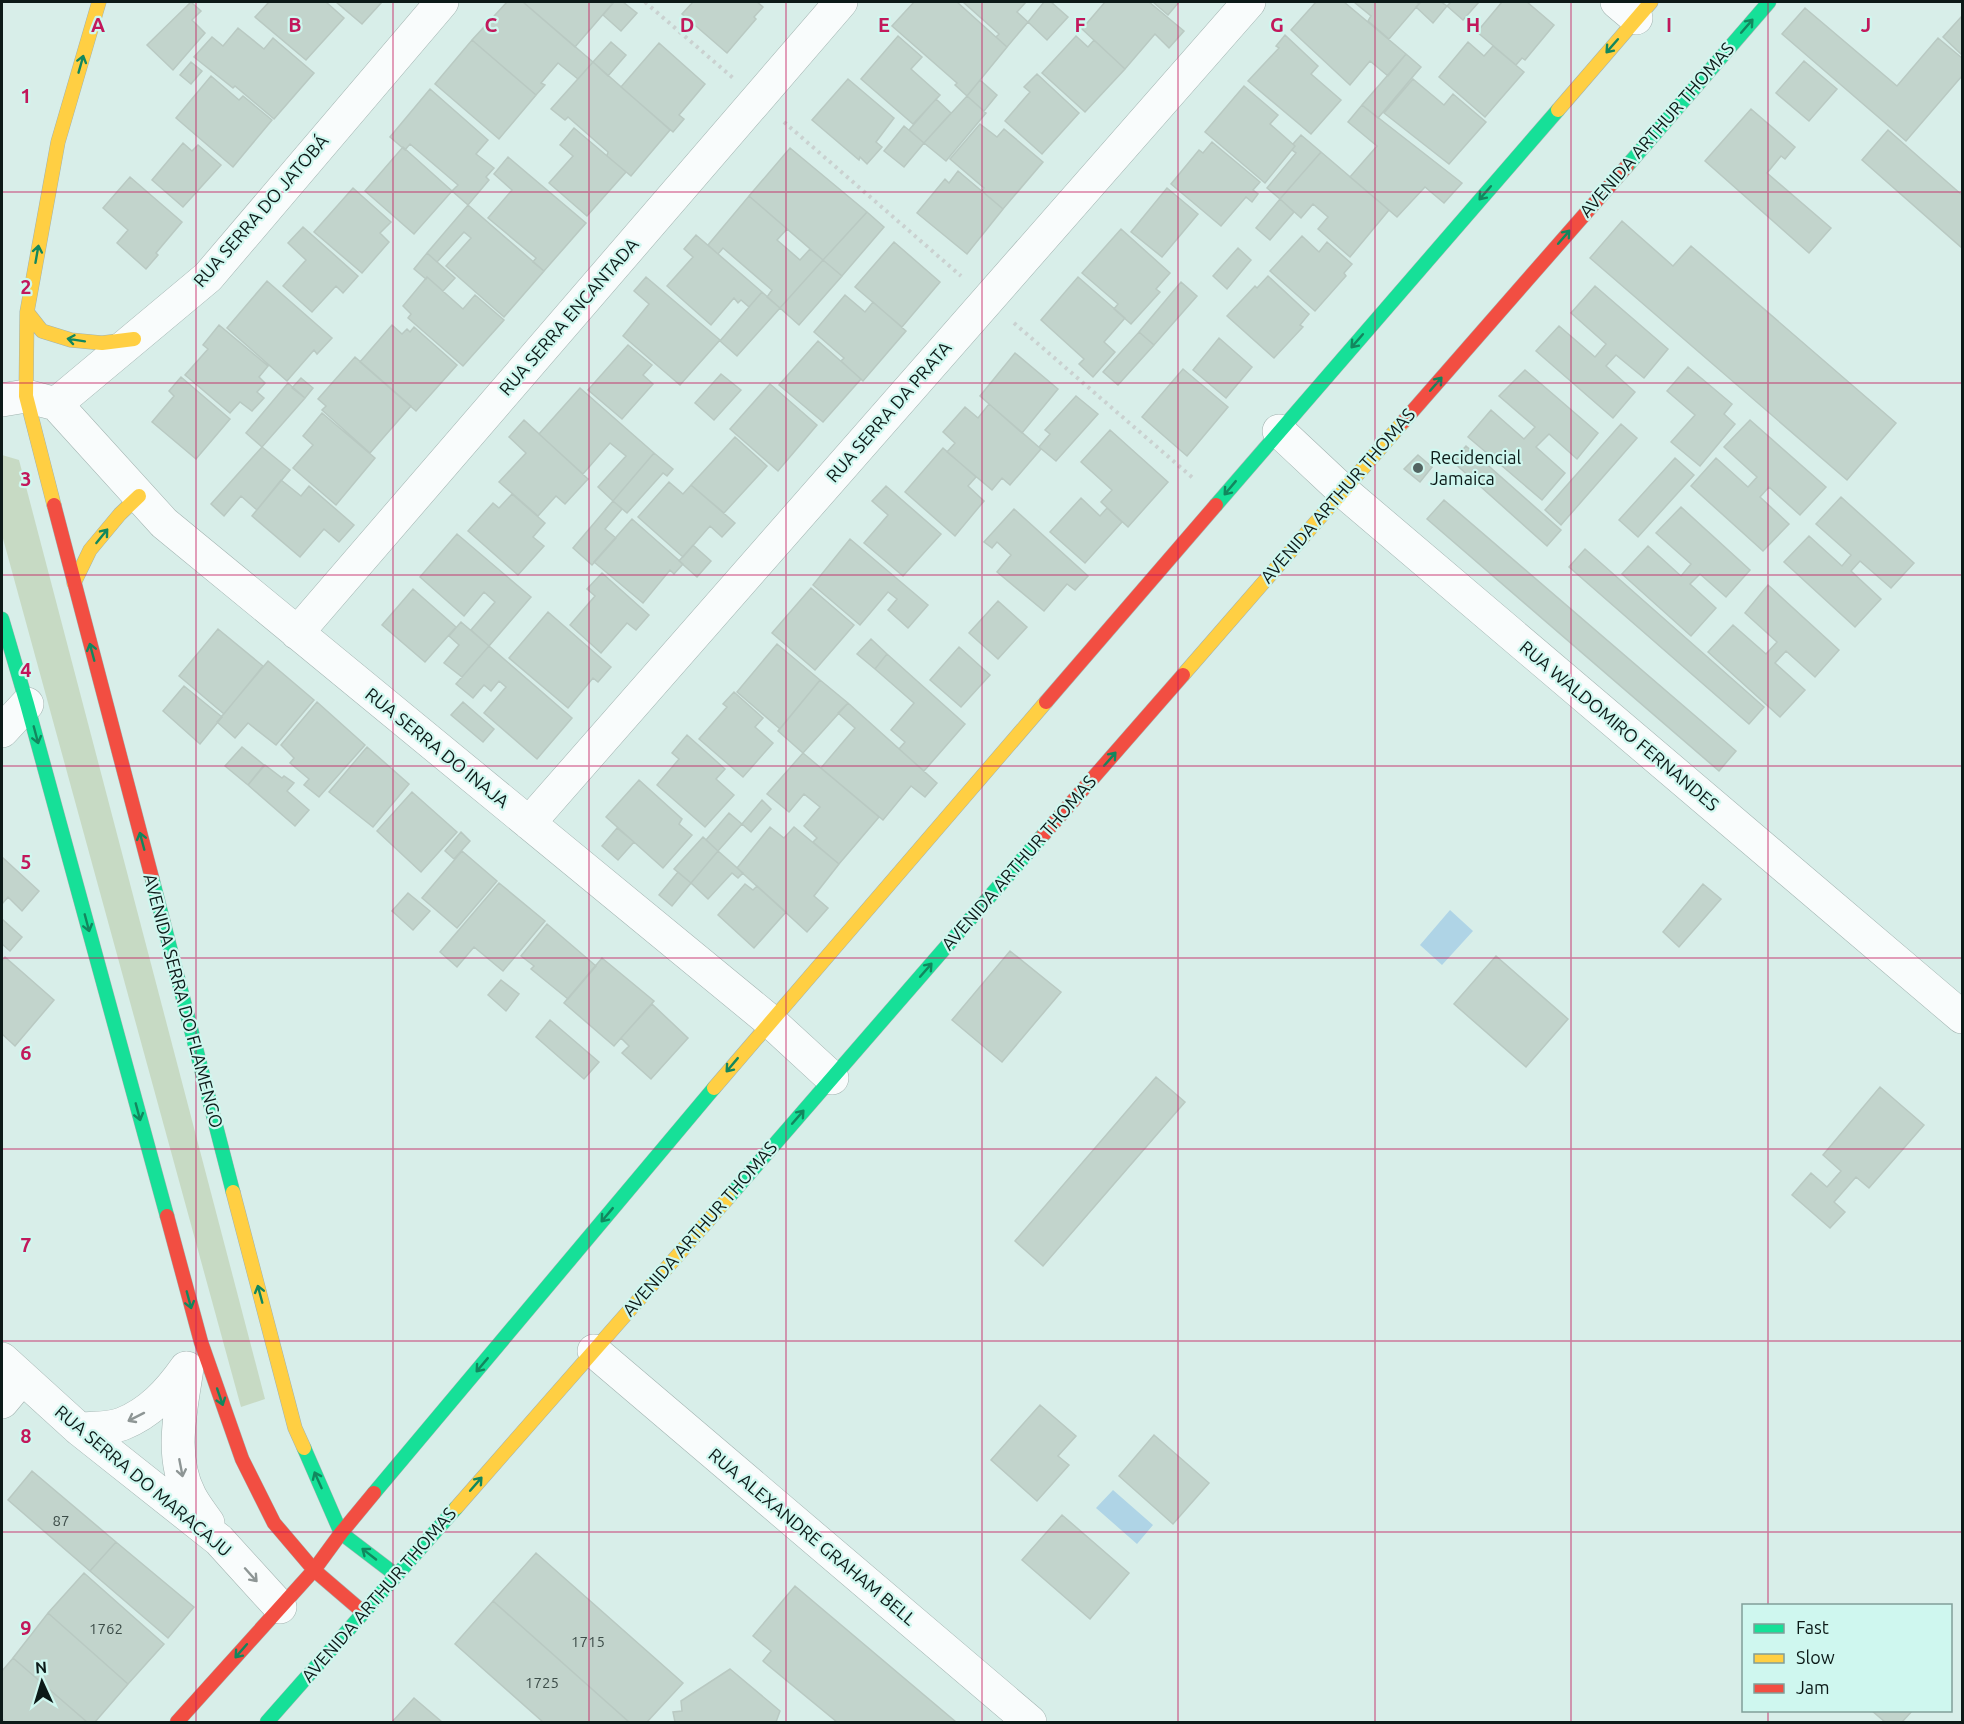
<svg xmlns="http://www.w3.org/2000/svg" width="1964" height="1724" font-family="Ubuntu,sans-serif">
<rect width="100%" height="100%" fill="#d8eee9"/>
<path fill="#c7dac4" d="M2,455L19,460L265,1399L241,1407L2,535Z"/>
<path fill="#afd4e6" d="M1450,910L1473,931L1442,965L1420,945Z
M1113,1490L1153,1525L1137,1544L1096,1508Z"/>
<path fill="#c2d4cc" stroke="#b9c9c2" stroke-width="1.5" d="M191,2L201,11L192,20L205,33L173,70L147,45Z
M269,2H326L344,18L306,60L255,17Z
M336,2H382L362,24Z
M507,2H523L593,62L578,79L558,63L541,83L545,85L536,95L472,40Z
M523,2H610L612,4L575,47Z
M614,2H623L637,13L621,31L603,15Z
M693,2H757L763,7L754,17L756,19L727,53L682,14Z
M914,2H957L1007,47L967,96L955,85L957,83L892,26Z
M963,2H1026L1017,12L1028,22L1007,47L996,37L999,34Z
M1044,2H1051L1068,17L1047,40L1028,22Z
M1105,2H1149L1184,31L1169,48L1155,34L1125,69L1082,29Z
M1153,2H1179L1168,15Z
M1316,2H1344L1406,54L1388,76L1370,61L1350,85L1291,30Z
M1354,2H1416L1419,4L1389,39L1368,21L1371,16Z
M1421,2H1441L1447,6L1433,23L1416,7Z
M1451,2H1479L1463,20L1447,6Z
M1502,2H1527L1554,25L1525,60L1522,58L1516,65L1477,32Z
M1805,8L1897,86L1938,38L1962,58V76L1906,141L1782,34Z
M1962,16V55L1943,37Z
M238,28L264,49L273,38L314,73L274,119L235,86L233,88L194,57L212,37L223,46Z
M1285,35L1318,66L1311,74L1341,100L1311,134L1248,81L1279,48L1276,46Z
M898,36L922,57L911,69L940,95L913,124L861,79Z
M1076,36L1088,47L1094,40L1125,69L1085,112L1042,73Z
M472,40L536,95L499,139L435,84Z
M611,42L626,55L608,76L593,62Z
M1468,42L1484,56L1493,46L1524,72L1485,117L1439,77Z
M659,43L705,84L679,115L684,119L673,132L621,87Z
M1406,54L1421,67L1378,118L1362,105Z
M1804,61L1837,89L1809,121L1776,93Z
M191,62L202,71L191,84L180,75Z
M593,62L670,130L631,176L607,156L608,152L568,117L565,120L551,109Z
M1037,74L1079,113L1042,154L1005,121L1030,92L1024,87Z
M211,76L239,100L243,96L272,120L233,167L176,118Z
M848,79L894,118L876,142L882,147L867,164L860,157L859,160L812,120Z
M1413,79L1444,105L1453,94L1486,122L1449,164L1384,113Z
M980,80L997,95L984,111L967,96Z
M1244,86L1278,115L1270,124L1295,146L1265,183L1205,132Z
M430,89L488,140L476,154L494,168L486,177L489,180L468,205L452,191L458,185L410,144L405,150L390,137Z
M967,96L986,113L946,161L924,143Z
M936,99L951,113L924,143L909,130Z
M1362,105L1462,183L1444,203L1425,187L1397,217L1350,177L1377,146L1348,122Z
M1751,109L1795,147L1785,159L1781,156L1767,173L1831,228L1809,253L1705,161Z
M980,124L997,137L1004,129L1043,162L1003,209L982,191L984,188L950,159Z
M904,126L924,143L904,167L884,151Z
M574,128L626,172L587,216L549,183L573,156L560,145Z
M1888,130L1962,195V248L1862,160Z
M1301,135L1321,152L1280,199L1267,188L1296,153L1292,150L1295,146L1293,144Z
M1212,142L1260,182L1253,190L1258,194L1252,202L1246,197L1221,226L1171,184L1199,150L1203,153Z
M183,143L192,151L198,145L221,165L183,207L152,180Z
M403,147L452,191L414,234L365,191Z
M790,148L867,212L823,260L749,196Z
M1321,152L1389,210L1350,257L1318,229L1328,217L1313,204L1301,218L1280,199Z
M508,157L586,223L544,271L533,262L536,258L488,218L512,190L494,174Z
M958,171L1003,209L967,254L917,213L945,179L949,183Z
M130,177L182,222L156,253L158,255L146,269L117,243L128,230L103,208Z
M353,188L391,222L380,233L389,242L362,273L314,232Z
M1167,188L1198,214L1162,257L1131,232Z
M749,196L787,229L777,240L800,260L810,249L823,260L780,308L767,297L772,290L723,248L718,254L708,245Z
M1280,199L1294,212L1270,240L1256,228Z
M468,205L544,271L504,317L446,266L471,238L464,232L437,262L427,253Z
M867,212L884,227L842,276L823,260Z
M1622,221L1673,266L1691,246L1896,423L1847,480L1590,258Z
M303,227L358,276L343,293L336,286L312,312L283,286L306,260L288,243Z
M1121,229L1170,273L1156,289L1160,292L1131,324L1114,309L1118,304L1082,273Z
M696,235L762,292L749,307L741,300L738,303L734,298L711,325L667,286L693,257L684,249Z
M1302,236L1319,252L1327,242L1352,264L1344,273L1346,276L1315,311L1270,271Z
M894,242L940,282L902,327L855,287Z
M1238,248L1251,260L1227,289L1213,276Z
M427,253L455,278L443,291L427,277L426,279L414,269Z
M823,260L842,276L799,325L780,308Z
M1268,276L1309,314L1300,325L1303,327L1274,358L1227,316L1255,286L1257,288Z
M427,277L463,309L475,295L504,320L463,366L408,318L411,314L403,306Z
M646,277L720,340L680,385L623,336L649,304L634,291Z
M1078,277L1125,318L1104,342L1115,352L1093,377L1079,364L1084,359L1041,320Z
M267,281L332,338L317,354L314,350L287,381L227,328Z
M1181,282L1197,296L1154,345L1139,332Z
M1595,286L1668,349L1644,378L1616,355L1606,366L1635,392L1613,418L1536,351L1559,326L1595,357L1606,344L1571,313Z
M762,292L780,308L737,356L720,341Z
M845,295L865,312L873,302L906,331L863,381L841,361L844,358L814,332Z
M219,325L268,366L259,377L265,383L257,392L264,398L252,411L240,402L230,413L185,375L208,349L203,345Z
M392,325L402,334L407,329L410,332L414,327L457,365L416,411L360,362Z
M1139,332L1154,345L1118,385L1103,372Z
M1219,338L1252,367L1226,398L1193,370Z
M818,341L861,379L823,422L779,385Z
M628,345L652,365L643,375L653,384L622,419L588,390Z
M1015,353L1058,389L1022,433L980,396Z
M355,357L411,406L370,453L322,410L326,406L318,399Z
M1688,367L1732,404L1724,414L1735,424L1700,466L1671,442L1695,415L1667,391Z
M1183,369L1228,407L1187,456L1142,417Z
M1525,370L1598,433L1577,459L1549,434L1536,447L1565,473L1542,500L1468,437L1491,410L1524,439L1535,427L1499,396Z
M721,374L741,390L714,420L695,403Z
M181,377L230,419L196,459L152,422L174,396L169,391Z
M301,378L313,388L305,398L292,388Z
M288,383L305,398L262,447L246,433Z
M770,384L817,425L778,471L730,429Z
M580,388L654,453L613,501L598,487L626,456L610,443L583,474L539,434Z
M1076,396L1098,414L1056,461L1039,447L1050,434L1045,430Z
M989,404L1041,449L1010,485L1002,478L992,490L947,452L955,443L943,432L965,407L978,418Z
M322,413L375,458L336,505L293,468L313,445L303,436Z
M524,420L588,479L565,504L556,496L538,516L499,482L526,453L509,437Z
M1750,420L1826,487L1800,515L1769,487L1760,497L1789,524L1763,551L1691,486L1716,458L1748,487L1757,477L1724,447Z
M1621,424L1637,438L1561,525L1545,510Z
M1110,430L1168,482L1128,527L1101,502L1112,490L1081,462Z
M735,437L767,466L724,513L691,485Z
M1466,446L1561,530L1547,546L1452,461Z
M262,447L290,470L257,510L241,496L224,516L211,504Z
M943,448L976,477L968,486L984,501L955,536L905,492Z
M654,453L673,469L667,476L663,473L627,513L613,501Z
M1418,455L1432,467L1420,482L1404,469Z
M1675,458L1694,475L1638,537L1619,520Z
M281,480L301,496L309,486L354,525L339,542L324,529L300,557L252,516Z
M669,482L683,494L691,485L735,523L722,537L710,526L683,557L638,517Z
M886,486L941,534L903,576L864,543L888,515L872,501Z
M512,494L545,523L533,537L544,546L518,575L468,531L493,503L499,508Z
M1841,497L1914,563L1891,588L1860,561L1851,571L1881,599L1855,627L1784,562L1809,536L1842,566L1851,555L1816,524Z
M1081,498L1100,516L1107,508L1122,522L1085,563L1050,532Z
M1444,500L1736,751L1719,771L1427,519Z
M613,501L622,509L605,529L616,538L592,565L573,548Z
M1681,507L1750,570L1726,597L1700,574L1690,584L1716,608L1691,636L1622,574L1648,546L1681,576L1691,564L1656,533Z
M1014,509L1088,576L1075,590L1067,584L1044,611L997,572L1011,555L997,542L992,548L984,542Z
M632,519L683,564L674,574L670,570L643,603L594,562Z
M457,534L531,597L489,646L471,630L495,602L484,592L464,616L420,577Z
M850,539L928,605L908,628L888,610L897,599L888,592L860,625L813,585Z
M693,545L711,561L697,577L679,561Z
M1585,549L1764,707L1749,724L1569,567Z
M602,573L649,615L636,630L627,623L601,653L570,625L595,596L587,589Z
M1768,585L1839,650L1815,677L1786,651L1775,663L1805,690L1780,717L1708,652L1733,625L1766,654L1777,642L1745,613Z
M811,588L854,625L815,670L772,633Z
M413,589L456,627L425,662L382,625Z
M998,601L1027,627L998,659L969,633Z
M548,612L611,667L598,682L593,678L568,708L509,658Z
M461,622L489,646L462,677L444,663L459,645L449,636Z
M218,629L263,666L224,714L179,676Z
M871,639L887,654L875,669L857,654Z
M777,644L820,680L780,729L737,692Z
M489,646L572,718L537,759L484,713L506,687L499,681L491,691L484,685L473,698L456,684Z
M959,647L990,675L961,707L930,680Z
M887,654L965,724L924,771L899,749L905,742L891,730L914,703L875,669Z
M268,661L314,700L276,745L248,723L235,738L217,722Z
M820,680L848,703L803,753L778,731Z
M184,686L222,717L200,744L163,711Z
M734,692L763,718L755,727L773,743L743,777L699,739L727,707L723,704Z
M317,702L365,745L319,797L304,785L309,779L290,763L294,758L281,745Z
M463,702L494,729L483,742L451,715Z
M848,703L937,783L925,797L911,786L883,820L821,768L855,728L838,713Z
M687,735L725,769L716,779L734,795L705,827L657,785L679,759L672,753Z
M242,747L264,765L248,785L225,766Z
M367,747L409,784L373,827L329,792Z
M803,753L879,817L839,864L813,842L817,838L804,826L820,807L804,794L789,812L767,794Z
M265,765L282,778L284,776L294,783L287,791L309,810L295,826L248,785Z
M639,780L682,819L679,824L692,835L663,868L606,817Z
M412,792L457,832L421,872L377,831Z
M762,800L771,809L751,832L742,824Z
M729,813L742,824L718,851L706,840Z
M770,827L784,838L794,827L839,864L814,896L828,908L807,932L737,868Z
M617,828L634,842L618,860L602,846Z
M461,832L470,841L454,859L445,851Z
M703,837L718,851L691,883L674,869Z
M462,851L497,881L457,928L422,898Z
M718,851L743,873L738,878L732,873L708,899L691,883Z
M2,857L39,891L22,911L8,897L2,904Z
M678,872L691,883L672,906L659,895Z
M499,883L545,921L503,971L474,947L457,967L440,952Z
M745,884L753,890L757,886L786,912L754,948L718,915Z
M1703,884L1721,899L1679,947L1663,932Z
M408,893L430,911L413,930L392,911Z
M2,919L22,937L10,951L2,944Z
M547,924L596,966L568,999L531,969L534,966L521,956Z
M1010,951L1061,992L1002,1062L952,1020Z
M1496,956L1568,1019L1526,1067L1454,1004Z
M5,957L54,1000L15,1046L2,1034V961Z
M602,958L654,1001L614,1046L564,1003Z
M501,980L519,994L506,1011L488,995Z
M652,1004L688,1038L651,1079L622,1053L629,1046L621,1038Z
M550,1020L599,1062L584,1079L536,1037Z
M1156,1077L1185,1102L1043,1266L1015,1241Z
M1880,1087L1924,1125L1869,1188L1856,1177L1834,1202L1845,1212L1830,1228L1792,1195L1811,1173L1827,1187L1841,1171L1823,1155Z
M1040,1405L1076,1436L1058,1456L1069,1465L1037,1501L991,1460Z
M1154,1435L1209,1483L1173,1524L1119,1476Z
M32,1471L116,1542L90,1571L8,1500Z
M1062,1515L1129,1573L1090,1619L1022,1560Z
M116,1542L194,1607L168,1638L90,1571Z
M536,1553L683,1683L647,1722H629L493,1601Z
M84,1573L164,1644L128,1684L48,1613Z
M795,1586L956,1722H837L763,1661L771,1651L753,1636Z
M493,1601L629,1722H543L455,1644Z
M48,1613L128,1684L95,1722H87L13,1658Z
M13,1658L87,1722H5L2,1719V1671Z
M730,1669L780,1711L776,1722H675L673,1712L682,1711L681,1701Z
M414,1698L442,1722H392Z
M1871,1710H1913L1902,1722H1885Z"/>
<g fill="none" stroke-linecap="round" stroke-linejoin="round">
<defs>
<path id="street" d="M1617,2L1636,18
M2,400L26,396L56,404L208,277L442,2
M56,404L164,523L770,1021L832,1078
M1279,431L1343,491L1962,1017
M297,633L841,2
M2,731L27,704
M529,823L1249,2
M594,1351L1030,1722
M2,1359L79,1429L219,1540L280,1607
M187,1368C181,1410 169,1456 190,1496C195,1506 202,1514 208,1523
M2,1402L22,1378
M79,1429C92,1428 109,1429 122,1424C150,1413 169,1392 186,1368"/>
<path id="fast" d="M1627,166L1769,2
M1216,505L1558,110
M2,619L27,704L167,1216
M152,878L233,1192
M728,1198L1044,834
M304,1448L341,1533L396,1575
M374,1493L714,1088
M267,1722L456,1508"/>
<path id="slow" d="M1558,110L1651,2
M27,312L42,331L71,340L102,343L134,339
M54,505L26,396L27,312L58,142L99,2
M74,583L90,550L120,514L139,496
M1183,675L1403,422
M714,1088L1046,702
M233,1192L295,1428L304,1448
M456,1508L728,1198"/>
<path id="jam" d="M1403,422L1627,166
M54,505L152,878
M1046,702L1216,505
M1044,834L1183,675
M167,1216L201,1342L242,1459L274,1523L314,1570L363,1612
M177,1722L314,1570L341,1533L374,1493"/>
</defs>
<use href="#street" stroke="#a2b3b0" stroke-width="34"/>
<use href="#fast" stroke="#a2b3b0" stroke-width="15"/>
<use href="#slow" stroke="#a2b3b0" stroke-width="15"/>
<use href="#jam" stroke="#a2b3b0" stroke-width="15"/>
<path stroke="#cad1d0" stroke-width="4" stroke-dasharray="3 4.5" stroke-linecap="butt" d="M645,2L733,78
M784,122L961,276
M1014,323L1194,479"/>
<use href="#street" stroke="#f9fcfc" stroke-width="33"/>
<use href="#fast" stroke="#16e098" stroke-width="14"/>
<use href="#slow" stroke="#ffcf43" stroke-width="14"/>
<use href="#jam" stroke="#f24e42" stroke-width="14"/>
</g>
<defs><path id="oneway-shaft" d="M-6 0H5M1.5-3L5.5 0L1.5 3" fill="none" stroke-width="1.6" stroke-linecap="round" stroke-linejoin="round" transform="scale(1.5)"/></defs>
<g stroke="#12875e">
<use href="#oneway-shaft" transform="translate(1747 26) rotate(-49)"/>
<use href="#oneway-shaft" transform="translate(1612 46) rotate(131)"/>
<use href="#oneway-shaft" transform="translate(81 64) rotate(-74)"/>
<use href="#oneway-shaft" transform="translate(1485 193) rotate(131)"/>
<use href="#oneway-shaft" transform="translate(1564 237) rotate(-49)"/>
<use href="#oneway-shaft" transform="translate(37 254) rotate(-80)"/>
<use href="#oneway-shaft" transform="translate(76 340) rotate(-171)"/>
<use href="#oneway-shaft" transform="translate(1357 341) rotate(131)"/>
<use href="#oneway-shaft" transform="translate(1436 384) rotate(-49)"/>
<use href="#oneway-shaft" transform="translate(1230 488) rotate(130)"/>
<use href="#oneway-shaft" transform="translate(102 536) rotate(-51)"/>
<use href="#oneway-shaft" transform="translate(92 652) rotate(-105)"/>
<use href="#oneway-shaft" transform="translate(36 735) rotate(75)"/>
<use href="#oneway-shaft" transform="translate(1110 759) rotate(-49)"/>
<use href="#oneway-shaft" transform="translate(142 841) rotate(-105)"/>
<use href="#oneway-shaft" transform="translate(87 923) rotate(75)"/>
<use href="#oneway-shaft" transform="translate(926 970) rotate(-49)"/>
<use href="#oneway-shaft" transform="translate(732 1065) rotate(130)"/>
<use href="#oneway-shaft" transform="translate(138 1112) rotate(75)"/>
<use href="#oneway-shaft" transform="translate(798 1117) rotate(-49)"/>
<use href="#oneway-shaft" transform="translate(607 1215) rotate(130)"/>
<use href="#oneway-shaft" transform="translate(260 1294) rotate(-105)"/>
<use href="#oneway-shaft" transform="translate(189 1300) rotate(75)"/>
<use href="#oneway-shaft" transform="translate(482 1365) rotate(130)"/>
<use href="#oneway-shaft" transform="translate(220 1397) rotate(71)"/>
<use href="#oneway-shaft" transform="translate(318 1480) rotate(-114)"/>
<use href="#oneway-shaft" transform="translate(476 1484) rotate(-49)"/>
<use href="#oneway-shaft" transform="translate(369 1554) rotate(-142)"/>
<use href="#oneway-shaft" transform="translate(241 1651) rotate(131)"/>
</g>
<g stroke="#8e9695">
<use href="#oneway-shaft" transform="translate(136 1417) rotate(153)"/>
<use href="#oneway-shaft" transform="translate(181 1468) rotate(79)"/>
<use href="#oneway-shaft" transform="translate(251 1575) rotate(48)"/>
</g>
<path fill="none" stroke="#c2185b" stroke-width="1.5" stroke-opacity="0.55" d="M196,2V1722M393,2V1722M589,2V1722M786,2V1722M982,2V1722M1178,2V1722M1375,2V1722M1571,2V1722M1768,2V1606M2,192H1962M2,383H1962M2,575H1962M2,766H1962M2,958H1962M2,1149H1962M2,1341H1962M2,1532H1962M1768,1710V1722"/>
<circle fill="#536461" stroke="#cff7ef" stroke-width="2" cx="1418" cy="468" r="6"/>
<g text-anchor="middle" stroke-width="4.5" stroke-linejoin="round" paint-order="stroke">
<g font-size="15" fill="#3c4c48">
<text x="61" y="1526">87</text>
<text x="106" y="1634">1762</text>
<text x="588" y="1647">1715</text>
<text x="542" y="1688">1725</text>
</g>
<g font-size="18" fill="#0c1a18" stroke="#cff7ef">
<text transform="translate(1657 130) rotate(-49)" y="6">AVENIDA ARTHUR THOMAS</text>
<text transform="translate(261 211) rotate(-49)" y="6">RUA SERRA DO JATOBÁ</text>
<text transform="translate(569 317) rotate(-49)" y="6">RUA SERRA ENCANTADA</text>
<text transform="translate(889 412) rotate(-49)" y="6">RUA SERRA DA PRATA</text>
<text transform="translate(1338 496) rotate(-49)" y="6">AVENIDA ARTHUR THOMAS</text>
<text transform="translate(1619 726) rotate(40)" y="6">RUA WALDOMIRO FERNANDES</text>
<text transform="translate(437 748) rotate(39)" y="6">RUA SERRA DO INAJA</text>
<text transform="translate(1019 863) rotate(-49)" y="6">AVENIDA ARTHUR THOMAS</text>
<text transform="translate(183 1001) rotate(75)" y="6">AVENIDA SERRA DO FLAMENGO</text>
<text transform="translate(700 1229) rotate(-49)" y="6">AVENIDA ARTHUR THOMAS</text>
<text transform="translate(143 1481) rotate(40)" y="6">RUA SERRA DO MARACAJU</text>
<text transform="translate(812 1537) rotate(40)" y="6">RUA ALEXANDRE GRAHAM BELL</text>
<text transform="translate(379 1595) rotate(-49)" y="6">AVENIDA ARTHUR THOMAS</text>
</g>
<g font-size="18" fill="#0c1a18" stroke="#cff7ef" text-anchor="start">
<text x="1430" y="464">Recidencial<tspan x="1430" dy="21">Jamaica</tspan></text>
</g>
</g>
<g font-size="20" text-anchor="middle" font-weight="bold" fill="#c2185b" stroke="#cff7ef" stroke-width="4.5" stroke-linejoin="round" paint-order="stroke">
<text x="98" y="32">A</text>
<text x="295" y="32">B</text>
<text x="491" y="32">C</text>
<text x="687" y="32">D</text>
<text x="884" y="32">E</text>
<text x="1080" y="32">F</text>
<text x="1277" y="32">G</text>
<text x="1473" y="32">H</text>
<text x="1669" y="32">I</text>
<text x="1866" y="32">J</text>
<text x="26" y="103">1</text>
<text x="26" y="294">2</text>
<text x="26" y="486">3</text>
<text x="26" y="677">4</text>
<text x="26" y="869">5</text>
<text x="26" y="1060">6</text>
<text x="26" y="1252">7</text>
<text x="26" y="1443">8</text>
<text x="26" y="1635">9</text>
</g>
<rect width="1964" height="1724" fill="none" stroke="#0c1a18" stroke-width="6"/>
<rect x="1742" y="1604" width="210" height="108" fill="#cff7ef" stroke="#819f99" stroke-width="1.5"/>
<rect x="1754" y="1624" width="30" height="9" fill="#16e098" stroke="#819f99" stroke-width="1.5"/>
<text x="1796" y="1634" font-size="18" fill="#0c1a18">Fast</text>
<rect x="1754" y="1654" width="30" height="9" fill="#ffcf43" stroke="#819f99" stroke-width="1.5"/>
<text x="1796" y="1664" font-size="18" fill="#0c1a18">Slow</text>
<rect x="1754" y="1684" width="30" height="9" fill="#f24e42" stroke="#819f99" stroke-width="1.5"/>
<text x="1796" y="1694" font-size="18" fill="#0c1a18">Jam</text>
<g transform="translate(42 1682) rotate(356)" stroke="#cff7ef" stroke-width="4.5" paint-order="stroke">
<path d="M0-4.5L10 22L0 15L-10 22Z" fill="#0c1a18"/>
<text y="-9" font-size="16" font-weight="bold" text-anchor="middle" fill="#0c1a18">N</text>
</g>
</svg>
